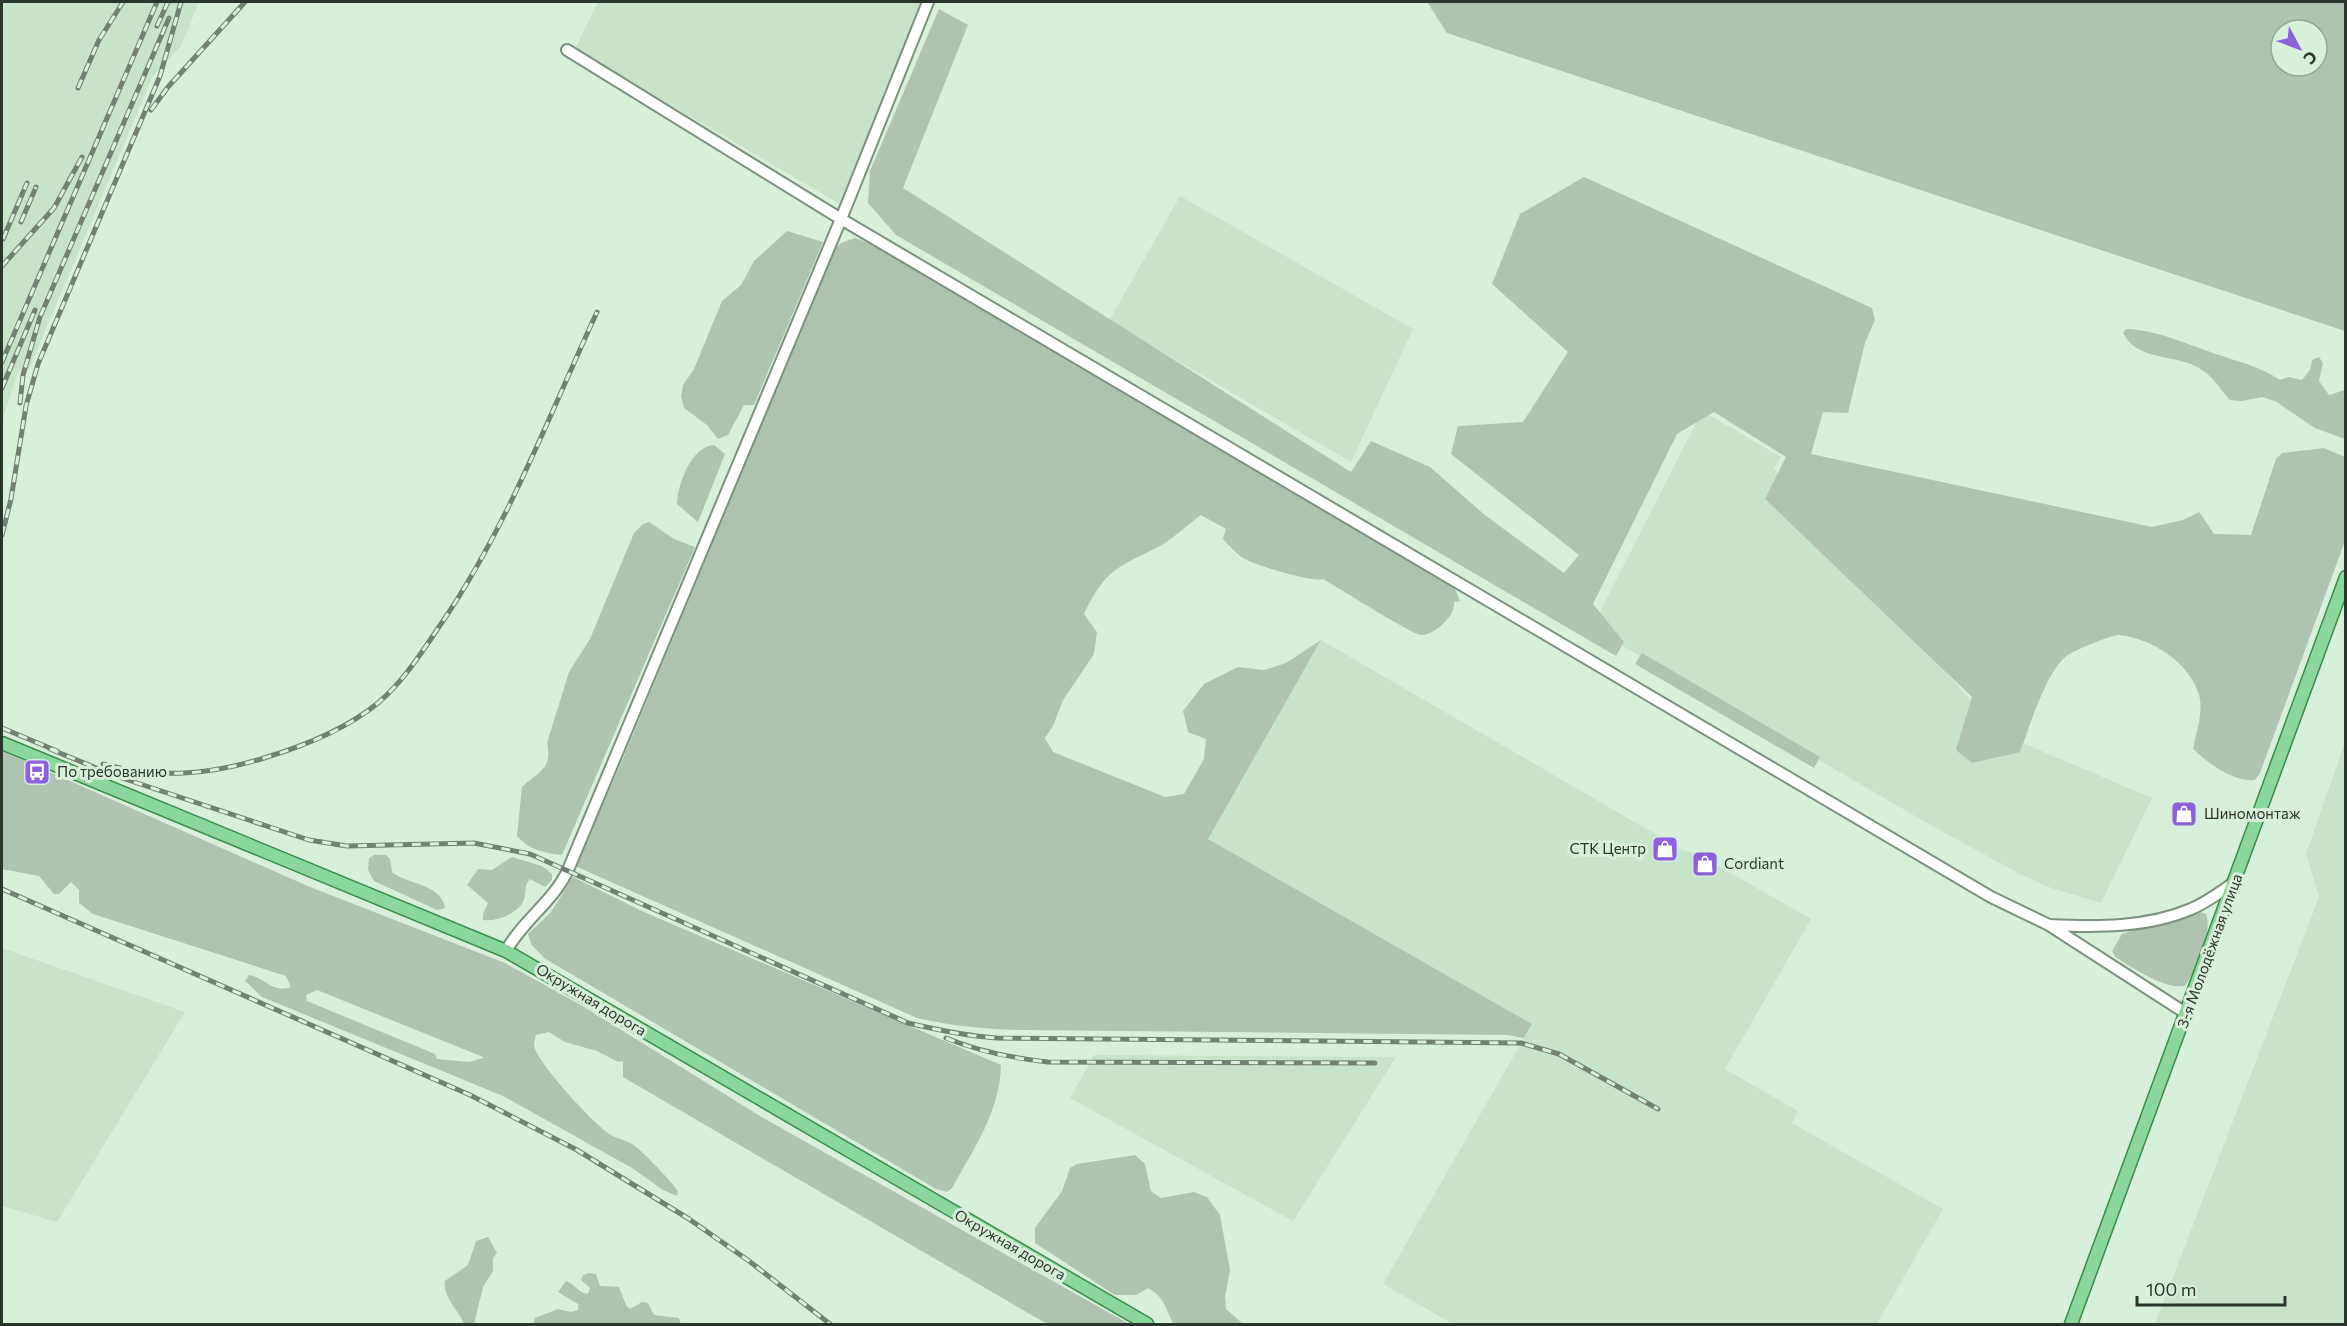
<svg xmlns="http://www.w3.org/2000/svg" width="2347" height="1326" font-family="Commissioner,sans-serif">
<rect width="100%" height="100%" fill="#d8f0da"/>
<path fill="#c7e3c9" d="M2,2H199L181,46L153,76L29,369L18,371L2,422Z
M598,2H922L856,173L840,204L575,49Z
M1180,196L1413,329L1351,462L1109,321Z
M1702,411L1781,457L1774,468L1816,523L1973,703L1979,696L2025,744L2152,798L2101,903L2051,888L2020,874L1927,823L1592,628Z
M1321,640L1681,849L1701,856L1811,919L1725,1069L1798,1111L1792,1123L1943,1209L1877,1324H1453L1383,1284L1532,1024L1207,839Z
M2345,742V1324H2155L2319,897L2306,854Z
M2,948L185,1012L57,1222L2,1206Z
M1094,1055L1396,1057L1293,1221L1070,1098Z"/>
<path fill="#aec3b0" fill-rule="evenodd" d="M1427,2H2345V331L1447,33ZM2281,30H2317V66H2281Z
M939,9L968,25L903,188L1351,472L1371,441L1430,467L1486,516L1564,573L1579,555L1451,454L1458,426L1523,422L1568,352L1492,284L1520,214L1584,177L1872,308L1875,320L1865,343L1848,413L1823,412L1811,454L2152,527L2183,520L2199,512L2214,534L2251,535L2276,459L2282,453L2324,448L2345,457V541L2260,773L2255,780C2233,782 2209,764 2193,749C2196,732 2204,712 2199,695C2190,662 2150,638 2119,635C2111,635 2075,650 2068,655C2047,668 2029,729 2020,752L1972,763L1956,750L1972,697L1765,499L1786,457L1714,412L1677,434L1593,604L1624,642L1616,656L896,235L868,203L870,171Z
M787,231L823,242L754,405H744L728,435L718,439L707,425L684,408L681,397L683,385L694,369L722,301L741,285L754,261Z
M855,238L883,248L1454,587L1460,601L1454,602C1455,609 1450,617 1445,622C1439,628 1430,635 1421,635C1413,635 1337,587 1323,579C1313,583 1255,565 1245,559C1236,554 1230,546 1223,539L1226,529L1201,515C1187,525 1172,540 1156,548C1114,569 1106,570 1084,614L1097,632L1094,654L1063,700L1053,726L1045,738L1053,752L1165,797L1184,794L1204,759L1206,739L1188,732L1183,711L1204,684L1238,667L1264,670L1286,663L1321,640L1208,839L1532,1024L1524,1038L1507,1035L1021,1030C985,1029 952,1026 917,1018L575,866L619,768L834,250L841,243Z
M2126,329C2158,330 2186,344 2216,354C2238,362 2260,366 2280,380L2289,377L2302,380L2310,370L2312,360L2319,357L2323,363L2319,381L2329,395L2345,390V439L2315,428L2275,401L2262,397L2242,401L2230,400C2217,386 2216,378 2197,367C2174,354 2137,361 2123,333Z
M714,445L725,454L698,522L677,504C678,483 691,447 714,445Z
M649,522L674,539L695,547L562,855C544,853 529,850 517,836L522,787C538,771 553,770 547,743L569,672L590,639L634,533L643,524Z
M1642,653L1820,757L1814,768L1635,664Z
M2,751L310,887L505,963L581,1005L760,1116L1129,1324H1047L623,1077V1061L618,1062L597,1051L565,1042L549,1032L536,1035C535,1040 533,1044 535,1049C542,1067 593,1124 611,1135C617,1139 626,1140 632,1144C645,1153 668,1178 678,1191L677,1196L663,1190L632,1168L503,1096L262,997L245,981L249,975C264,977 273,994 291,987L286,976L93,914L79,903V890L71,882L59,894H54L39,876L2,869ZM317,990L483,1057V1058L469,1062L437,1059L435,1054L307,1001L306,995Z
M374,855H386L390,859L392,872C407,885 441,883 445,908L437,910L374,881L368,870L369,858Z
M512,857L542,866L552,874V880L545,887L530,879C523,886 527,895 523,902C517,914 495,922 483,920V914L488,903L467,885L478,869L492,870Z
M573,877L644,912L1001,1065C1000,1111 974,1149 952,1188L947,1192L936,1189L544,958L531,944L528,934L551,912Z
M2200,912L2206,914C2213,934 2197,969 2185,986C2162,989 2134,968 2115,957L2112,951L2122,934Z
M1135,1155L1145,1164L1151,1191L1161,1198L1194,1192L1207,1197L1220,1215L1230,1270L1225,1297L1226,1309L1243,1324H1173C1166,1308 1164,1297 1148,1288L1136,1295H1115L1035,1243V1228L1062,1191L1070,1168L1077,1164Z
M488,1237L497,1253L493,1258V1271L483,1287L474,1324H464C458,1309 443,1298 445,1281L468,1265L476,1241Z
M589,1273L596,1274L600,1286L619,1287L626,1305L630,1309L642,1302L648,1303L654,1315L679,1318L681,1324H533L535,1318L558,1309L571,1312L578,1310V1304L558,1292L566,1281C575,1284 578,1293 588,1294L590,1288L581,1280L583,1275Z"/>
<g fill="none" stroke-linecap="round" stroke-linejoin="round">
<defs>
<path id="minor" d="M567,50L841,219L1991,897L2049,925L2187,1014
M2050,925C2096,927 2147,928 2191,909C2206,903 2220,892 2234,883
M506,951C523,920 553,902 568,870L841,219L928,2"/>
<path id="major" d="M2,743L506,951L1147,1324
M2071,1324L2346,577"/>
</defs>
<use href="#minor" stroke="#7c917e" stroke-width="14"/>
<use href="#major" stroke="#398d4a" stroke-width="15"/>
<use href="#minor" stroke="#fff" stroke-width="10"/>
<use href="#major" stroke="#8cd79c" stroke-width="12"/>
<defs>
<path id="rail" d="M157,26L168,2
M78,88L99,40L123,2
M151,110L168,87L245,2
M21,222L36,187
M3,239L27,183
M2,266L54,208L82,157
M2,362L157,2
M2,388L35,310
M20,403L23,375L40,317L169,18
M2,535L11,499L26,406L38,364L160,76L181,2
M2,728L57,751
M50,749L116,776L309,840L347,846L474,843L530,854L908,1023C938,1030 966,1036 997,1038L1521,1043L1559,1054L1658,1109
M103,764C159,779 209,775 264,758C304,746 345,730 378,703C405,680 423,650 443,621C507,527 549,416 597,312
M2,889L470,1095L577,1150L689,1219L749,1261L830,1324
M946,1038C980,1052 1012,1058 1048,1062L1375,1063"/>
</defs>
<use href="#rail" stroke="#728173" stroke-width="5"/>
<use href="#rail" stroke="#d8f0da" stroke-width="3" stroke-dasharray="9" stroke-linecap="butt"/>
</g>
<defs>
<symbol id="bus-square" viewBox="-11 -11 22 22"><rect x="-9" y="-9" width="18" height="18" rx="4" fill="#8d61db" stroke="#d8f0da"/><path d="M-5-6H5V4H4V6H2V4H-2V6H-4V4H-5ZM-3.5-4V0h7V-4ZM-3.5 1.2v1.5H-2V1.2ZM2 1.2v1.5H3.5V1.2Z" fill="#fff"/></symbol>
<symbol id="shop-square" viewBox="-11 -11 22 22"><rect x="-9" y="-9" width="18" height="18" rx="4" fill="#8d61db" stroke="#d8f0da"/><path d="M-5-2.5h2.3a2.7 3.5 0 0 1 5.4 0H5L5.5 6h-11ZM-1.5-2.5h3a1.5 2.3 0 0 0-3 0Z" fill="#fff"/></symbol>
</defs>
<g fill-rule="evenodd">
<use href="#bus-square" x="22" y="757" width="30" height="30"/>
<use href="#shop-square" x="2169" y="799" width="30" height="30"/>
<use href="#shop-square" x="1650" y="834" width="30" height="30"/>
<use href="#shop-square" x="1690" y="849" width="30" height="30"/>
</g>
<g text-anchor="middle" stroke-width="6" stroke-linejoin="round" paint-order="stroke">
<g font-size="15" fill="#2c352d" stroke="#d8f0da" text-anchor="start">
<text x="57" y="777">По требованию</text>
<text x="2204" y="819">Шиномонтаж</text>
<text x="1646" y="854" text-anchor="end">СТК Центр</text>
<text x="1724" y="869">Cordiant</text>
</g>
<g font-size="15" fill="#2c352d" stroke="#d8f0da">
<text transform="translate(2210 951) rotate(-70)" y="5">3-я Молодёжная улица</text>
<text transform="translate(591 1000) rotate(31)" y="5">Окружная дорога</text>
<text transform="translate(1010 1245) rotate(30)" y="5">Окружная дорога</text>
</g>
</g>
<rect width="2347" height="1326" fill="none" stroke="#2c352d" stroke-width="6"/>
<g transform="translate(2299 48) rotate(131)"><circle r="28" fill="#d8f0da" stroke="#93a595" stroke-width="1.5"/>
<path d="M0-4.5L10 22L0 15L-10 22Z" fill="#8d61db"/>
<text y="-9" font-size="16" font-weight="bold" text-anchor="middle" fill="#2c352d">С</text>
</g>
<path d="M2137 1296v9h148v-9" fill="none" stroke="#2c352d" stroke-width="3"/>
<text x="2146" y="1296" font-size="18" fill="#2c352d" stroke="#d8f0da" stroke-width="4.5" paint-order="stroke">100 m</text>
</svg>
